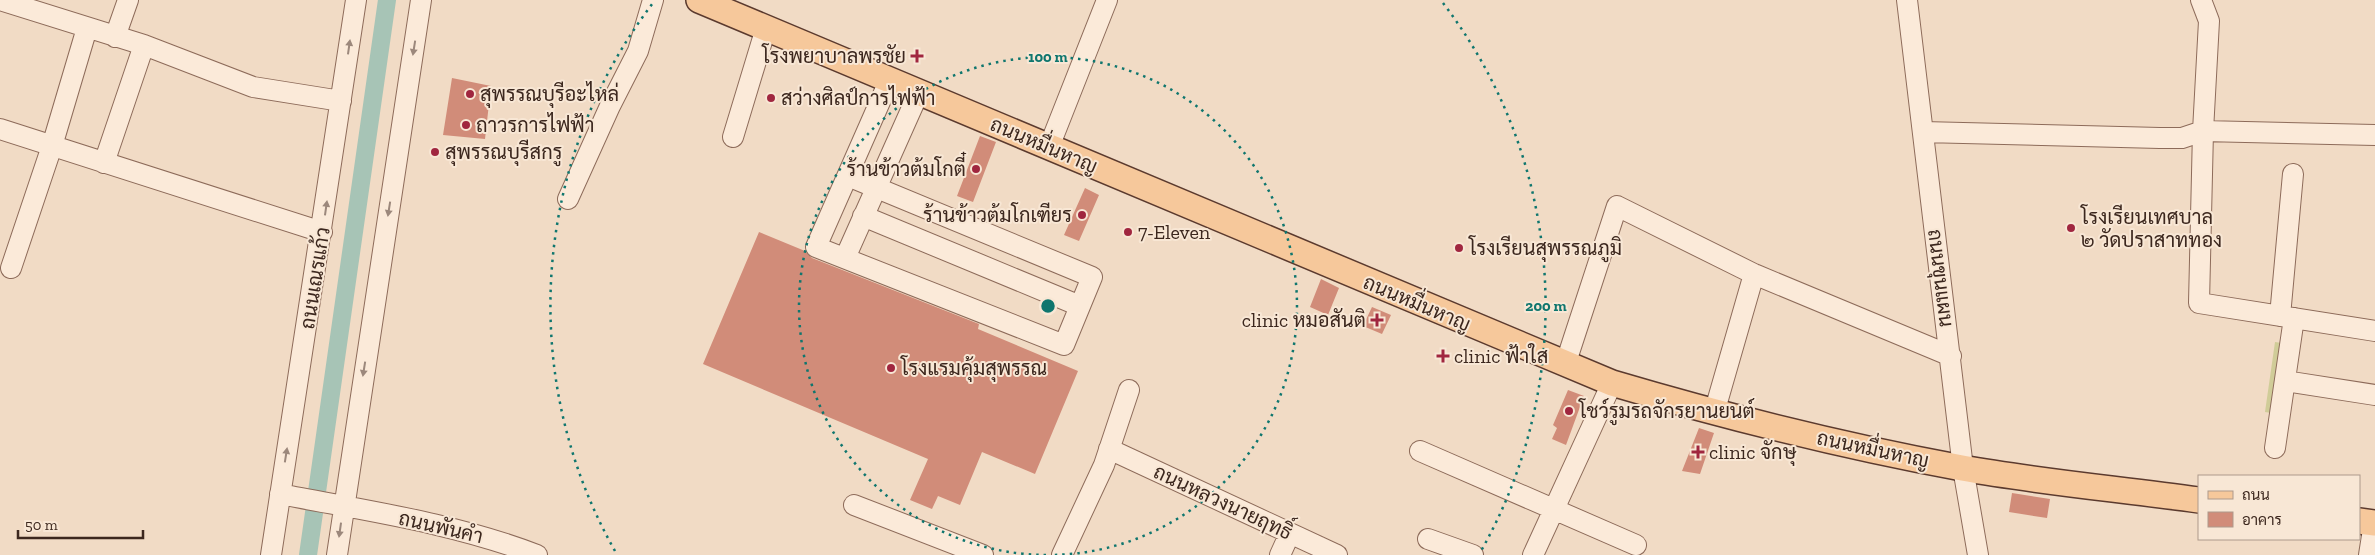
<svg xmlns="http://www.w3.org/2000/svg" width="2375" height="555" font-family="'Zilla Slab',Sarabun,serif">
<rect width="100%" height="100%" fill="#f1dbc5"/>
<path fill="#d0cc98" d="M2275,342L2300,346L2289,416L2265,412Z"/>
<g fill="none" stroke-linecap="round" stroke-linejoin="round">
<path stroke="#a7c4b6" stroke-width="18" d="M308,555L387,0"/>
</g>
<path fill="#d18c79" d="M452,78L491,86L485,139L443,135Z
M980,136L996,142L973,202L957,196Z
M1085,188L1099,195L1079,241L1064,235Z
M759,232L805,251L812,258L979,324L978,329L1078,371L1035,474L982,452L960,505L938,496L932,509L910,500L928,459L703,364Z
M1321,279L1339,288L1328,315L1310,307Z
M1372,307L1391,315L1382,334L1363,326Z
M1568,390L1584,396L1566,445L1552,439L1557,428L1553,425Z
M1699,428L1714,433L1700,474L1682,471Z
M2012,493L2050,499L2047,518L2009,512Z"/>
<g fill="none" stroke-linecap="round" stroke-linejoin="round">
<defs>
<path id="minor" d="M0,0L144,45L253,87L341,101
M1907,0L1963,468L1978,555
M2201,0L2209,21L2203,131L2199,303L2375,331
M115,37L128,0
M0,129L322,232
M1923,132L2160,138H2182L2203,131L2375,135
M733,137L766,28
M1049,147L1107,0
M104,163L144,45
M848,176L1092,277L1064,345L816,247L890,79
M568,199L610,106L638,51L653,0
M863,216L1080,306
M845,258L919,92
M11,268L52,146L87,28
M2280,316L2293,174
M1565,365L1617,206L1754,274L1951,356
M2285,381L2375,395
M1714,413L1754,274
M2275,448L2294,318
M1109,449L1337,555
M1420,451L1636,545
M280,494C367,511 454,523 537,555
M854,505L983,555
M1428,539L1473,555
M271,555L356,0
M337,555L421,0
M1062,555L1104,465L1129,390
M1280,555L1290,533
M1533,555L1612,383
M2369,555L2374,523"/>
<path id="major" d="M699,0L1612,383C1727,417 1843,446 1962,468C2040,482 2120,489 2199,500
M2359,521L2375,523"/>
</defs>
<use href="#minor" stroke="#8d6b5a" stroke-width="22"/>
<use href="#major" stroke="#5b3a2e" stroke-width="28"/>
<use href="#minor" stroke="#fbead9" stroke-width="20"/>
<use href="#major" stroke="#f6c89b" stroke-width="25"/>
</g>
<defs><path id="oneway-solid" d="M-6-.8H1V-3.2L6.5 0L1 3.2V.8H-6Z" transform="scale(1.25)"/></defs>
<g fill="#9c887c">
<use href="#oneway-solid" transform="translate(349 47) rotate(-82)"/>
<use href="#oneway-solid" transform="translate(414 48) rotate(99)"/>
<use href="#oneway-solid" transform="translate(326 208) rotate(-82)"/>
<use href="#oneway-solid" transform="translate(389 209) rotate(99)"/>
<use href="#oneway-solid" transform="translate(364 369) rotate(99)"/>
<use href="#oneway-solid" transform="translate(286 455) rotate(-81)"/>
<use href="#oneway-solid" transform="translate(340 530) rotate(98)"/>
</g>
<g fill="none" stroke="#0f766e" stroke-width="2.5" stroke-dasharray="2.5 5">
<path d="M1046 555A249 249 0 1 1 1050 555"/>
<path d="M615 551A498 498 0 0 1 653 3M1443 3A498 498 0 0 1 1481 551"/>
</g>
<g fill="#a0263f" stroke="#f8e7d5" stroke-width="2">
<path d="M914.5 48.5h5v5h5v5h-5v5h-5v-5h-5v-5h5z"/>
<circle cx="470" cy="94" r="5"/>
<circle cx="771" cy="98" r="5"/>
<circle cx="466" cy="125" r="5"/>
<circle cx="435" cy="152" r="5"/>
<circle cx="976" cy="169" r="5"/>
<circle cx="1082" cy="215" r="5"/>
<circle cx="2071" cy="228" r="5"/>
<circle cx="1128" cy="232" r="5"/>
<circle cx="1459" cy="248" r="5"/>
<path d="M1374.5 312.5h5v5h5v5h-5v5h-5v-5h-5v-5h5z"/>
<path d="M1440.5 348.5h5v5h5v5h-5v5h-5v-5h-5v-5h5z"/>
<circle cx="891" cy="368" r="5"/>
<circle cx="1569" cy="411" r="5"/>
<path d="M1695.5 444.5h5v5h5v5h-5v5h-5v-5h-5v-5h5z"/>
</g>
<g text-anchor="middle" stroke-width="4" stroke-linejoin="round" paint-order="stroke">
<g font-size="20" fill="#3c271e" stroke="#f8e7d5" text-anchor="start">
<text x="906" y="63" text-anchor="end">โรงพยาบาลพรชัย</text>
<text x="480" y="101">สุพรรณบุรีอะไหล่</text>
<text x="781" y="105">สว่างศิลป์การไฟฟ้า</text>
<text x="476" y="132">ถาวรการไฟฟ้า</text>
<text x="445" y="159">สุพรรณบุรีสกรู</text>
<text x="966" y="176" text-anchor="end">ร้านข้าวต้มโกตี๋</text>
<text x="1072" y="222" text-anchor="end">ร้านข้าวต้มโกเฑียร</text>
<text x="2081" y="224">โรงเรียนเทศบาล<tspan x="2081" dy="23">๒ วัดปราสาททอง</tspan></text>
<text x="1138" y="239">7-Eleven</text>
<text x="1469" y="255">โรงเรียนสุพรรณภูมิ</text>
<text x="1366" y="327" text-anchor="end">clinic หมอสันติ</text>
<text x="1454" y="363">clinic ฟ้าใส</text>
<text x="901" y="375">โรงแรมคุ้มสุพรรณ</text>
<text x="1579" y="418">โชว์รูมรถจักรยานยนต์</text>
<text x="1709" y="459">clinic จักษุ</text>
</g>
<g font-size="20" fill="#3c271e" stroke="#f8e7d5">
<text transform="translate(1044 145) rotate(23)" y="7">ถนนหมื่นหาญ</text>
<text transform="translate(315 278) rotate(-81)" y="7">ถนนเณรแก้ว</text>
<text transform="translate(1941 278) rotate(83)" y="7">ถนนขุนแผน</text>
<text transform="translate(1417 303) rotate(23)" y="7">ถนนหมื่นหาญ</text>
<text transform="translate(1873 449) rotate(12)" y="7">ถนนหมื่นหาญ</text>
<text transform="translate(1223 502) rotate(25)" y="7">ถนนหลวงนายฤทธิ์</text>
<text transform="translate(441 527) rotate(13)" y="7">ถนนพันคำ</text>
</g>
</g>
<circle cx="1048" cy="306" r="8" fill="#0f766e" stroke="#f8e7d5" stroke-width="2.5"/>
<g font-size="15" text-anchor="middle" font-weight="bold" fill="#0f766e" stroke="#f8e7d5" stroke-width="4" stroke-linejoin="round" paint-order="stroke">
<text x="1048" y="62">100 m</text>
<text x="1546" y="311">200 m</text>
</g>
<rect x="2198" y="475" width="162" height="65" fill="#f8e7d5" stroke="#ad9a8c"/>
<rect x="2208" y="491" width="25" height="8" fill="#f6c89b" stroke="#ad9a8c"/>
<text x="2242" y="500" font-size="15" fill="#3c271e">ถนน</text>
<rect x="2208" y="512" width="25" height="15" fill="#d18c79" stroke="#ad9a8c"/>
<text x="2242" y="525" font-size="15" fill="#3c271e">อาคาร</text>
<path d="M18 530v8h125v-8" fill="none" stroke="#3c271e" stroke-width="2.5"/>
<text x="25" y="530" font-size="15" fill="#3c271e" stroke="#f8e7d5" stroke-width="4" paint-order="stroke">50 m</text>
</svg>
